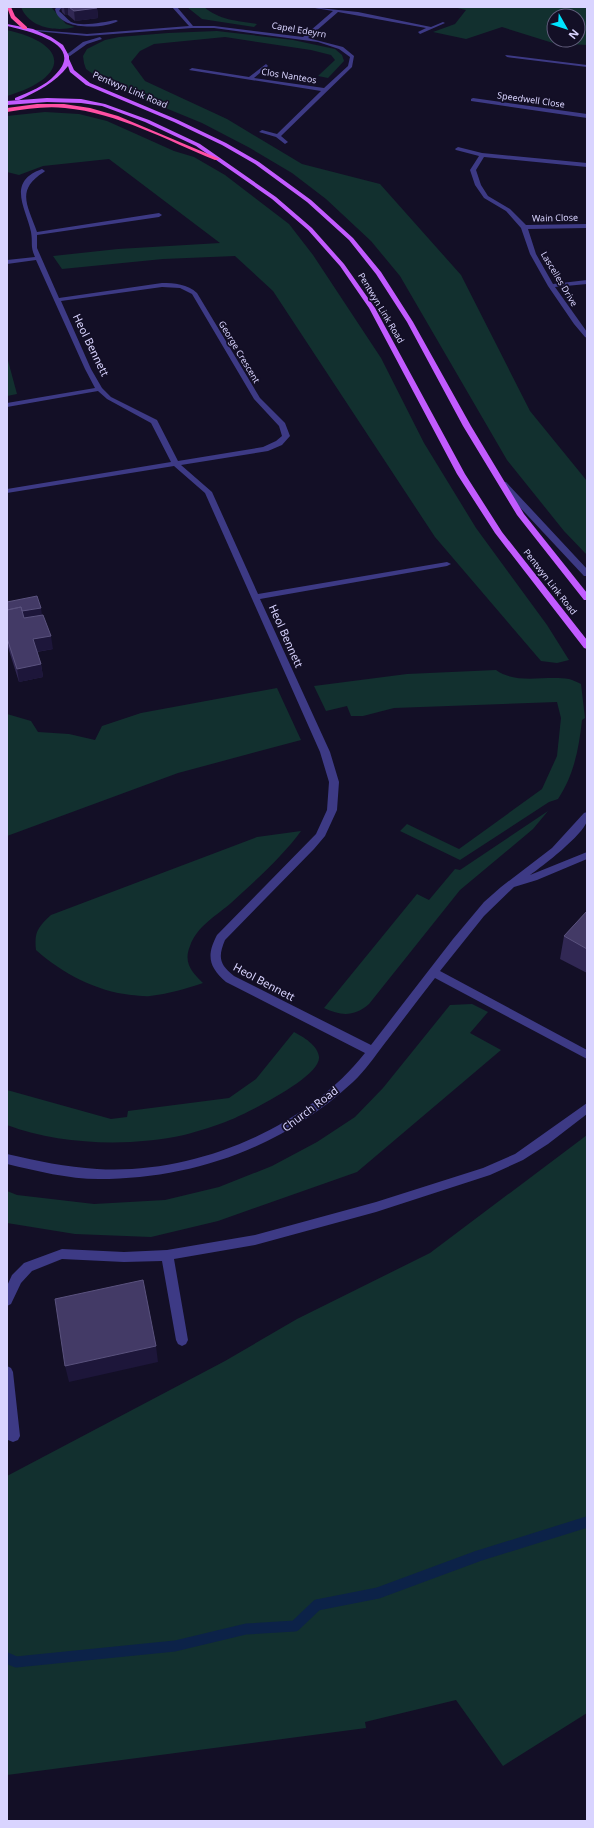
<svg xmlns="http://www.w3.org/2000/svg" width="594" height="1828" font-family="'Noto Sans',sans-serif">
<rect width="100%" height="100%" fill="#130f26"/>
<path fill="#12302f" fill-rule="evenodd" d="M21,7H51L66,24L75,27C56,32 29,28 21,7Z
M187,7H204C219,20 238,21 257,24L254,27L202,19Z
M453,7H587V45L553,43L502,27L466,39L433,32L455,24L466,10ZM554,16H578V40H554Z
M7,30C72,45 68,78 7,96Z
M217,31L293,40L335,49L342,55L344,61L328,78L318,76L335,60L331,55L311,50L225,37L154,44L140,51L131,62L145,81L227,119L302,164L380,184L461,275L530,411L587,481V555L564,531L507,460L400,276L371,241L326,199L292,173L250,148L202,123L107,84L86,69L84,63L83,56L87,49L105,40L119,37L168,33Z
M45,112L79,114L107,121L174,151L194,157L225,175L289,224L313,255L381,358L424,443L476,528L547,625L569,660L557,663L541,661L435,537L273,291L235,256L163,259L62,269L53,256L118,249L220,243L109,159L43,166L19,175L7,172V116Z
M7,357L17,394L7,396Z
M496,670C517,685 545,675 569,679C573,680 577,682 581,684L585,718L582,720C579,748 574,775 558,799L549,802L460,860L400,831L407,824L459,849L542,789L557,756L561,718L557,702L394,708L363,716H351L347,706L326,711L314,686L407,674Z
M277,688L301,740L178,773L7,836V714L31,721L38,732L69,734L95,740L102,726L141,713Z
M548,811L533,829L460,890L369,1004C354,1017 341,1016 324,1008L417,894L429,900L455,869L460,870Z
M301,831C283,856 254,882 231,903C216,916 197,926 190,946C183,963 192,972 203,983C185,989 168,994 150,996C144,997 137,995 131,995C96,991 63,974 36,950C34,932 38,927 51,915L257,837Z
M472,1004L488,1012L470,1033L501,1050L357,1172L218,1221L151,1237L75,1234L7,1223V1191L17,1195L94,1204L165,1200L219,1187L272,1166L317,1142L355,1117L383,1088L450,1005Z
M294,1032C303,1037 318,1045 319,1057C321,1077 247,1113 230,1120C216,1126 199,1131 184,1135C129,1147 60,1145 7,1125V1090L111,1119L127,1117L128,1111L229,1098L256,1079Z
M587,1135V1713L503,1766L456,1700L365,1722L366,1728L7,1775V1476L225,1361L297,1319L430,1253Z"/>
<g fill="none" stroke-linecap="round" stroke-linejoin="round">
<path stroke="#0c2248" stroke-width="11" d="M7,1658L16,1662L175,1646L246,1629L295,1626L317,1605L378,1593L478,1556L587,1522"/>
<path fill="#3d3a85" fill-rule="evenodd" d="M57,7H62L59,11C63,14 67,19 71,22C82,27 104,22 116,20L118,21C104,29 59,31 55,9Z
M172,7H177L193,26H214L303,37L333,11L309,7L358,12L431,27L443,22L445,23L420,34L418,32L426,28L338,12L308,38L343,47L354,56L352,67L281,136L288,142L285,144L276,137L259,132L262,130L277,134L321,91L189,70L192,68L249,77L266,64L268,66L254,78L324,88L348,66L350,57L339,49L318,42L214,28H192L87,36L35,31L37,30L87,34L189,26Z
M100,37L102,39L87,44L70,56L66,55L83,42Z
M505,55L587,65V67L507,57Z
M473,98L587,114V118L471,101V99Z
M458,147L482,153L587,163V167L484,157L476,170L481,185L488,196L510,209L526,225L587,224V228L528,229L536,254L553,284L587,280V284L555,287L587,332V338L585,337L574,324L548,286L530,254L521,228L506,211L484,198L475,185L470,170L479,156L456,150L455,149Z
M42,169L45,171L44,172C15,190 28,206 37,232L159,213L162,215L159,217L37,235V248L59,298L162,283C174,283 188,284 197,293L260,398L285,423L290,436L282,445L268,451L181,465L212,492L258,594L447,562L451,564L447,566L260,599L330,752L339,782L337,810L325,836L314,849L225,940C218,957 219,964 234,976L371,1045L453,939L484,902L501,887L552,848L584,813L587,812C587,814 588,819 587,821C583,835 543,866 530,875L587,852V859L537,880L514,887L484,916L440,971L587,1050V1059L435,978C418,1000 402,1021 385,1043C375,1056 365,1071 353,1082C283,1147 193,1179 99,1179C68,1179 37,1171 7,1164V1154C37,1161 66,1167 97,1169C194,1175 305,1129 365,1053L226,982C209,967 206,956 217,935L316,834L327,810L329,782L320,752L205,493L174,466L7,493V489L171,462L151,423L107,399L98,391L7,407V403L95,388L85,369L36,260L7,264V260L35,257C30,246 33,243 31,232C26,208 6,182 42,169ZM162,287L180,288L192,294L254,399L279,426L282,436L276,441L263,447L178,461L157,420L111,397L102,388L91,369L61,301Z
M500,482H506L587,569V576H584L500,486Z
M587,1103V1114L548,1144L523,1160L490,1175L376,1212L255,1245L174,1259L188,1340L186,1344L182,1346L178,1344L176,1340L162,1261L124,1262L62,1259L32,1271L21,1283L11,1304L7,1306V1286L12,1275L24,1263L62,1249L124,1252L167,1250L255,1235L376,1202L483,1168L515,1154Z
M7,1366L11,1368L13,1372L20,1436L18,1440L13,1442L8,1440L7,1437Z"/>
<path fill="#c25bff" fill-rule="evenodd" d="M7,24L33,29L51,37L63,45L69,56V59L74,70L90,83L178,120L226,143L259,162L311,200L353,238L381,272L413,322L471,426L524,514L587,593V600H584L517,515L463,426L407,322L376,274L349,240L307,202L255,164L222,145L174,122L86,85L70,72L68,66C55,83 38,91 19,100H15V98C29,92 45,86 55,75C87,44 28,31 7,26Z
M47,98L81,99L105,104L149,120L200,144L276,197L312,228L344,264L375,308L465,474L502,532L587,640V649L584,648L495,533L457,474L369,308L340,266L308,230L272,199L196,146L145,122L102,106L81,103L47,102L7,105V101Z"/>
<path fill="#ff4fa3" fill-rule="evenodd" d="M7,7H11L15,16L27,27V29H23L11,18Z
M37,104H64L90,108L118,116L220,159L215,160C166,140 118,113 65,108C45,106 26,109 7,112V108Z"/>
</g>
<path fill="#312854" d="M61,7H96L97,8L98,18L75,21L68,15H65L62,12Z
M7,602L42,615L24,618L53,649L37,652L41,664L43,677L19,682L7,644Z
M587,911V973L560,959L564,936Z"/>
<path fill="#1d163a" d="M64,7H68V15H65Z
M97,8L98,18L75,21L74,11Z
M41,608L42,615L9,621L7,614Z
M51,636L53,649L35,652L33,639Z
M41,664L43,677L19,682L17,669Z
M156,1346L158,1362L69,1382L65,1366Z"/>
<path fill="#433a66" stroke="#5a527e" d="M69,7H96L97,8L74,11Z
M37,596L41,608L22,611L21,607L7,610V602Z
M21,607L24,618L43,615L51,636L33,639L41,664L17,669L7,638V610Z
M587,911V949L564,936Z
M143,1280L156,1346L65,1366L55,1299Z"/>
<g text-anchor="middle" stroke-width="3.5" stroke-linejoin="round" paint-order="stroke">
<g font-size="9" fill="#d9d4ff" stroke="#130f26">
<text transform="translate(299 30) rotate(10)" y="3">Capel Edeyrn</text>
<text transform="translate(289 76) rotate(9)" y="3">Clos Nanteos</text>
<text transform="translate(130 90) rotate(23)" y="3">Pentwyn Link Road</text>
<text transform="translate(531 100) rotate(8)" y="3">Speedwell Close</text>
<text transform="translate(555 218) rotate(-1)" y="3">Wain Close</text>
<text transform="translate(559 279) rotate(59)" y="3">Lascelles Drive</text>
<text transform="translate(381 308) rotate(59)" y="3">Pentwyn Link Road</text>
<text transform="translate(239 352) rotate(59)" y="3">George Crescent</text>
<text transform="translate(550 582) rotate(52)" y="3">Pentwyn Link Road</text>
</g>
<g font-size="11" fill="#d9d4ff" stroke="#130f26">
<text transform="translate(91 345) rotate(64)" y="4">Heol Bennett</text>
<text transform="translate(286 636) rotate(66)" y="4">Heol Bennett</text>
<text transform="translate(264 982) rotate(28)" y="4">Heol Bennett</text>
<text transform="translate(310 1109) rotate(-37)" y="4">Church Road</text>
</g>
</g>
<rect width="594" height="1828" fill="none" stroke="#d9d4ff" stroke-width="16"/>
<g transform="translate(566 28) rotate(129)"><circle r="19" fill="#130f26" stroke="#625e7d"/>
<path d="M0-3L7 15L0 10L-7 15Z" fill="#00e5ff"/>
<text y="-6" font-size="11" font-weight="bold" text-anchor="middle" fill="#d9d4ff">N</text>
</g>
</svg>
